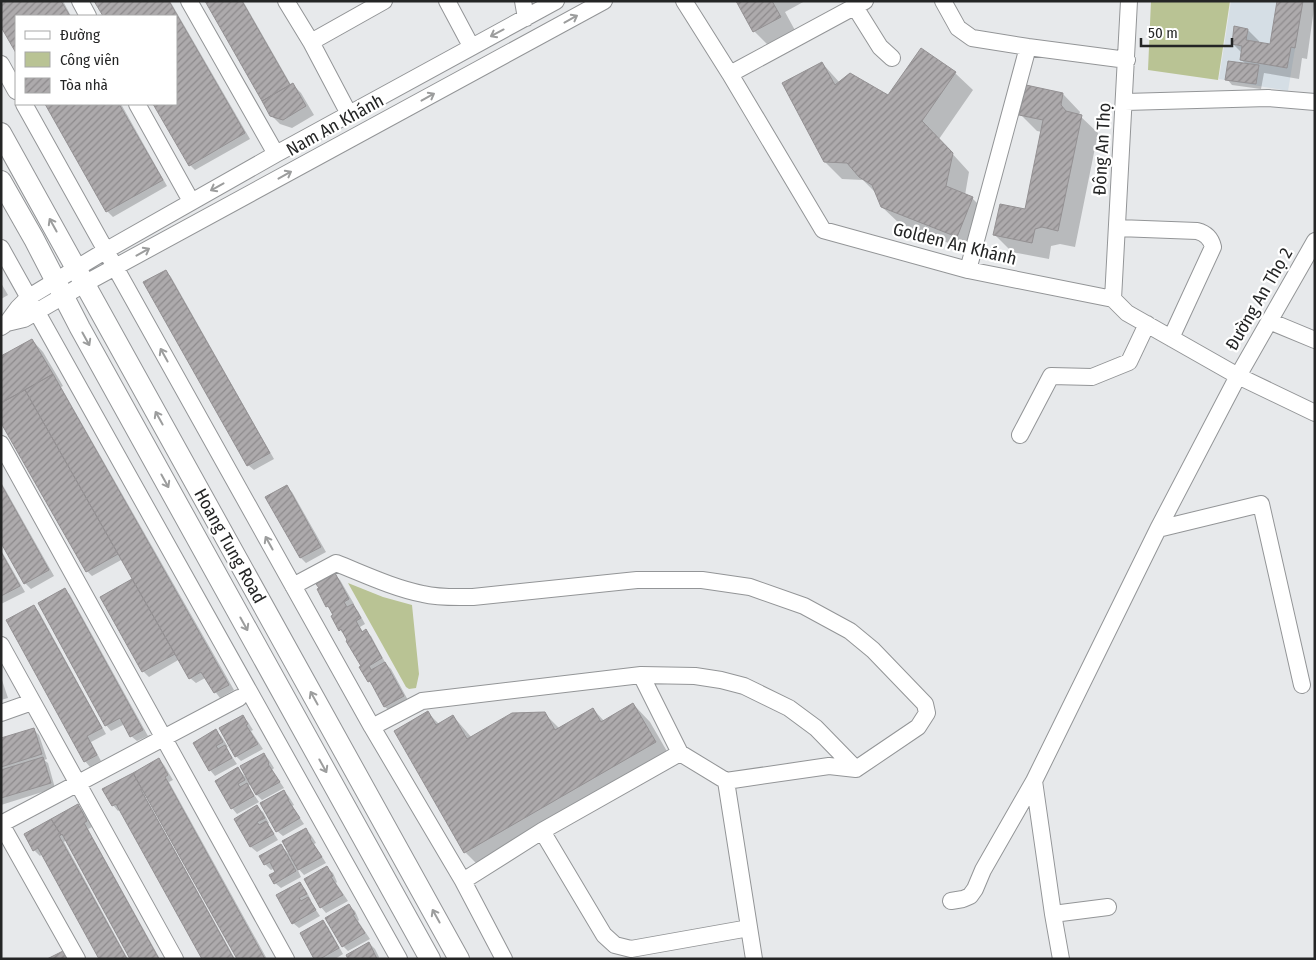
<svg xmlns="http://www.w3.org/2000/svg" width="1316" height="960" font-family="'Fira Sans Condensed',sans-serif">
<defs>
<pattern id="building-hatch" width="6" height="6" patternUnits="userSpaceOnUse" patternTransform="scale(1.25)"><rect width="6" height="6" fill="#adaaac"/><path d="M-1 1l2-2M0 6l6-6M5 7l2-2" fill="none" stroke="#8d8a8c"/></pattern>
</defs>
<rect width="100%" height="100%" fill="#e7e9eb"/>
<path fill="#d5dee5" d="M1231,1H1303L1288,91L1219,79Z"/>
<path fill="#b9c394" d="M1151,1H1230L1218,80L1148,70Z
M348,583L383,597L412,605L419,674L416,688L409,689L406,687Z"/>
<path fill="#0003" d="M1,1H63L71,16H16V51L1,24Z
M96,1H170L250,139L195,170L190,165L155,104H176V16H104Z
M206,1H243L291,85H293L301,93L314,115L292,128L280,124L271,115Z
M738,1H805L785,12L797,34L771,48L754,31Z
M1278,1H1315L1307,59L1302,58L1299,79L1264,73L1261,89L1232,85L1227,79L1246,64L1241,60L1242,53L1233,44L1248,30L1259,41V44L1271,46Z
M922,50L955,73L973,90L939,139L969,172L965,195L972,198L989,215L974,253L900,224L882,207L877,194L863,180L842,179L825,162L822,63L840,83L888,97Z
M1063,94L1080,112L1079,115L1098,133L1075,247L1060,244L1051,246L1049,259L1012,252L995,235L1026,210L1042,132L1037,131L1020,114Z
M46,104H121L167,186L113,217L107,211Z
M166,271L171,277L274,459L254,470L248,465Z
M1,283L8,295L1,299Z
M32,340L43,352L63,386L61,387L234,690L220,698L205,678L196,683L190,678L180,659L149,677L143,671L101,597L134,579L123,559L92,576L87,571L1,421V358Z
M1,482L54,576L31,589L25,583L1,540Z
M286,486L292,492L326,552L306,563L301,558L267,497Z
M1,550L25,592L1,604Z
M335,575L340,580L354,604L352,605L358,611L365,624L360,627L363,632L366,631L371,636L386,664L391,669L409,702L391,712L385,707L374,687L369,681L363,666L346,636L340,630L333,617Z
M65,589L70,595L148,736L137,741L131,736L125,724L111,731L106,725Z
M34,606L39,612L106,734L91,742L101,761L90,767L85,761Z
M1,677L8,698L1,700Z
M633,704L650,722L672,760L482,869L465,852L428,713L439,724L453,716L472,738L545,714L559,728L593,709L604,721Z
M242,716L248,722L253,730L251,731L263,749L241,761L236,756Z
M33,729L39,735L47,759L44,760L48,763L55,788L1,805V739Z
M216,731L221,736L228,747L226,748L237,764L215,776L210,770L194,743Z
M264,754L269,760L274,768L272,770L284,788L262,800L256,794L252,784L248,786L259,802L237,814L232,808L238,769L247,778Z
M159,760L164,765L173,780L169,782L267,959H238L148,794L145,796L235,959H204L121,809L118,811L113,805Z
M284,791L289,797L294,805L292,806L304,824L283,836L277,831Z
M78,805L83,811L92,827L88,829L160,959H132L66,840L64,842L128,959H100L42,854L40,856L34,850Z
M257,807L263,812L269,823L268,824L278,840L257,852L251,847L236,819Z
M305,829L311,835L316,843L314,844L326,863L304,875L296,866L301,877L281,888L275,883L277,872L275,868L271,870L265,864L280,845L290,855Z
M327,868L333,873L337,882L336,883L348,901L326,913L321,907Z
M299,883L305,889L311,900L310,901L320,916L299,928L293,923Z
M349,906L355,911L359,920L358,921L370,939L348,951L343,946Z
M323,922L328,927L343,954L335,959H315Z
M369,943L375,949L379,957L378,959H349Z"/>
<path fill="url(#building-hatch)" stroke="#949193" d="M1,1H61L70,16H16V53L1,27Z
M94,1H169L245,133L189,166L153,104H176V16H103Z
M205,1H242L290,85L262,101Z
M736,1H772L781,17L753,32Z
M1277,1H1303L1295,48L1291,47L1287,68L1240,60L1242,46L1232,44L1234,26L1248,29L1246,40L1270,44Z
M921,48L956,72L922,121L953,153L946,186L973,197L957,237L881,207L872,185L859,177L847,163L824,162L782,83L822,62L835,85L850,73L888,95Z
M1228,61L1259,65L1256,84L1225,80Z
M293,83L306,106L283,120L270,116L262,101Z
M1026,85L1063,93L1061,105L1066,111L1082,115L1058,231L1042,227L1035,229L1032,243L993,235L1000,204L1025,209L1043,120L1019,115Z
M45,104H119L163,180L106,212Z
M166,270L270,453L247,466L143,282Z
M32,339L53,374L1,403V356Z
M53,374L229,685L214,693L201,672L189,679L25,390Z
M25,390L118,554L86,572L1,423V403Z
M1,484L49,570L24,584L1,543Z
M287,485L321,547L300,558L265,497Z
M1,552L20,586L1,596Z
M335,573L349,599L344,602L347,607L353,604L361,618L356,621L362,632L366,629L382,658L369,666L371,670L385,662L404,696L384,707L370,681L368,682L359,667L361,666L346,641L347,640L341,629L339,631L331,616L333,615L328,606L326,607L317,589L319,588L316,584Z
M132,579L175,654L142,672L100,597Z
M65,588L143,730L130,737L120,718L105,726L38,603Z
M34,605L102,728L87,736L97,755L84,762L6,620Z
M633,703L656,742L464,853L394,731L428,711L436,725L453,715L467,739L512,713L545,712L555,730L593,708L601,722Z
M243,715L248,724L246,725L258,744L235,757L219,728Z
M34,728L42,754L1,767V738Z
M216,729L223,742L216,746L218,749L225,745L232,758L209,771L193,743Z
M264,753L269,763L268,764L280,782L256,795L240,766Z
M43,757L51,783L1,798V770Z
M159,758L168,775L165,777L265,959H237L133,773Z
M238,767L245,780L238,784L240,787L247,783L254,796L231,809L215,781Z
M133,773L142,789L141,790L234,959H202L116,804L112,806L102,789Z
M284,790L289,800H288L300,818L276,832L260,803Z
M78,804L87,821L84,823L159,959H130L62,834L61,835L51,819Z
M257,805L265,818L257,822L259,825L266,821L274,834L250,847L234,819Z
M51,819L61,835L59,836L127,959H99L38,848L33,851L24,834Z
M306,828L311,838L310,839L322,857L298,870L282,841Z
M281,844L296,871L274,884L269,875L275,872L270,862L264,865L259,856Z
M327,866L333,876L331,877L343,895L320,908L304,879Z
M300,882L307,894L299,898L301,901L308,897L316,910L292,924L276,895Z
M349,904L355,914L353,915L365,933L342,947L325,918Z
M323,920L339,948L320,959H314L300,933Z
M369,942L377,959H348L346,955Z
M63,951L67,959H47Z"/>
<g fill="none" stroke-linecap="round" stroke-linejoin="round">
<defs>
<path id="minor" d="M80,1L88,16
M189,1L276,154
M286,1L311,42L349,114
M447,1L471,46
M523,1L526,18
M684,1L730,74L823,230L968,270L1113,299L1127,313L1238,376L1315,413
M943,1L958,28L972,38L1028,47L1127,60
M855,7L880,47L892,58
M311,42L384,1
M1,64L16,91
M730,74L865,1
M1125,102L1268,98L1315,102
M24,104L372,727L463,881L504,959
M137,104L191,201
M1118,228L1197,231C1205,233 1211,238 1213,247L1171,338
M1,248L399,959
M968,270L1028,47
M1113,299L1129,1
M1269,321L1315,340
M7,323L18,308L29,297L105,251L276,154L556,1
M1,327L7,323L24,319L84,284L604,1
M1020,435L1051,376L1092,377L1129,362L1147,324
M1,444L286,959
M1158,529L1261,504L1302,685
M293,586L336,563C364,574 393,588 423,594C439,598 456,597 473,597L637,580H702L750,587L804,606L850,631L873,650L925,704L927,713L918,727L856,769L829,766L726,781
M1,645L175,959
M641,675L680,753L726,781L754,959
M1,713L32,702
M372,727L422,701L641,675L695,676L721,680L744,686L789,708L816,728L856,769
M1034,781L1053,914L1061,959
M1,824L239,698
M1,824L77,959
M542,831L604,935L615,945L631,949L749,928
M463,881L542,831L680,753
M951,901L963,899L970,896L975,889L983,870L1034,781L1158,529L1238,376L1315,241
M1053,914L1108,907"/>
<path id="major" d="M1,133L459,959
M1,181L34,239L80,328L430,959"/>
</defs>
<use href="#minor" stroke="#939597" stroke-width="18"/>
<use href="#major" stroke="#939597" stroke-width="22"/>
<use href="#minor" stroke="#fff" stroke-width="16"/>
<use href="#major" stroke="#fff" stroke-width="20"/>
</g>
<defs><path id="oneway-shaft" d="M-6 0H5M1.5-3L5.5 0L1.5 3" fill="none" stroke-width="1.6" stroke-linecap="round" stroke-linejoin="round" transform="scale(1.25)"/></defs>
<g stroke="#9c9d9d">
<use href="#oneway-shaft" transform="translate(571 19) rotate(-29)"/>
<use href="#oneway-shaft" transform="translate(497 33) rotate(152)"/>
<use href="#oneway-shaft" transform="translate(428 97) rotate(-29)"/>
<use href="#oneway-shaft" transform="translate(285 175) rotate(-29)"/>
<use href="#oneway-shaft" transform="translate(217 187) rotate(151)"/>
<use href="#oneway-shaft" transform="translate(53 225) rotate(-119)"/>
<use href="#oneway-shaft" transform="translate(143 252) rotate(-29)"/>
<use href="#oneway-shaft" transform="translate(86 339) rotate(61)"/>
<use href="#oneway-shaft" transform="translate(164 355) rotate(-119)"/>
<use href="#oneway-shaft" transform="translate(159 418) rotate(-119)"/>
<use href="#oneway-shaft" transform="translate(165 481) rotate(61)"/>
<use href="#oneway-shaft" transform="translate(269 543) rotate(-119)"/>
<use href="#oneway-shaft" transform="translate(244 624) rotate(61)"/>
<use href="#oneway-shaft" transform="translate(314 698) rotate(-119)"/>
<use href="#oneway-shaft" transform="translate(323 766) rotate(61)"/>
<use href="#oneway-shaft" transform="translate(436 916) rotate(-119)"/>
</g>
<g text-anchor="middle" stroke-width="4.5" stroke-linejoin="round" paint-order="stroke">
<g font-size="18" fill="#242525" stroke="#fff">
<text transform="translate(335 125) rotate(-29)" y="6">Nam An Khánh</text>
<text transform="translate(1102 149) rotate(-87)" y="6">Đông An Thọ</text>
<text transform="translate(955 244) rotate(14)" y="6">Golden An Khánh</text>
<text transform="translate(1259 299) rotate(-60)" y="6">Đường An Thọ 2</text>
<text transform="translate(230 546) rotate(61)" y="6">Hoang Tung Road</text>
</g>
</g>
<rect width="1316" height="960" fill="none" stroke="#242525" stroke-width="5"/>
<rect x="15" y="15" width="162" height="90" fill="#ffffff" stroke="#a7a8a8"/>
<rect x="25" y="31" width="25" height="8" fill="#ffffff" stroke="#a7a8a8"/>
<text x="60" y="40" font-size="15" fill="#242525">Đường</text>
<rect x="25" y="52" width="25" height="15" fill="#b9c394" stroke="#a7a8a8"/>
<text x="60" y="65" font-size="15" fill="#242525">Công viên</text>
<rect x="25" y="78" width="25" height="15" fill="url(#building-hatch)" stroke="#a7a8a8"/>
<text x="60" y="90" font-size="15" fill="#242525">Tòa nhà</text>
<path d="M1141 38v8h91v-8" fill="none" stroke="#242525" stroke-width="2.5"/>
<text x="1148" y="38" font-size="15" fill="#242525" stroke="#ffffff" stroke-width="4" paint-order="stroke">50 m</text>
</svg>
